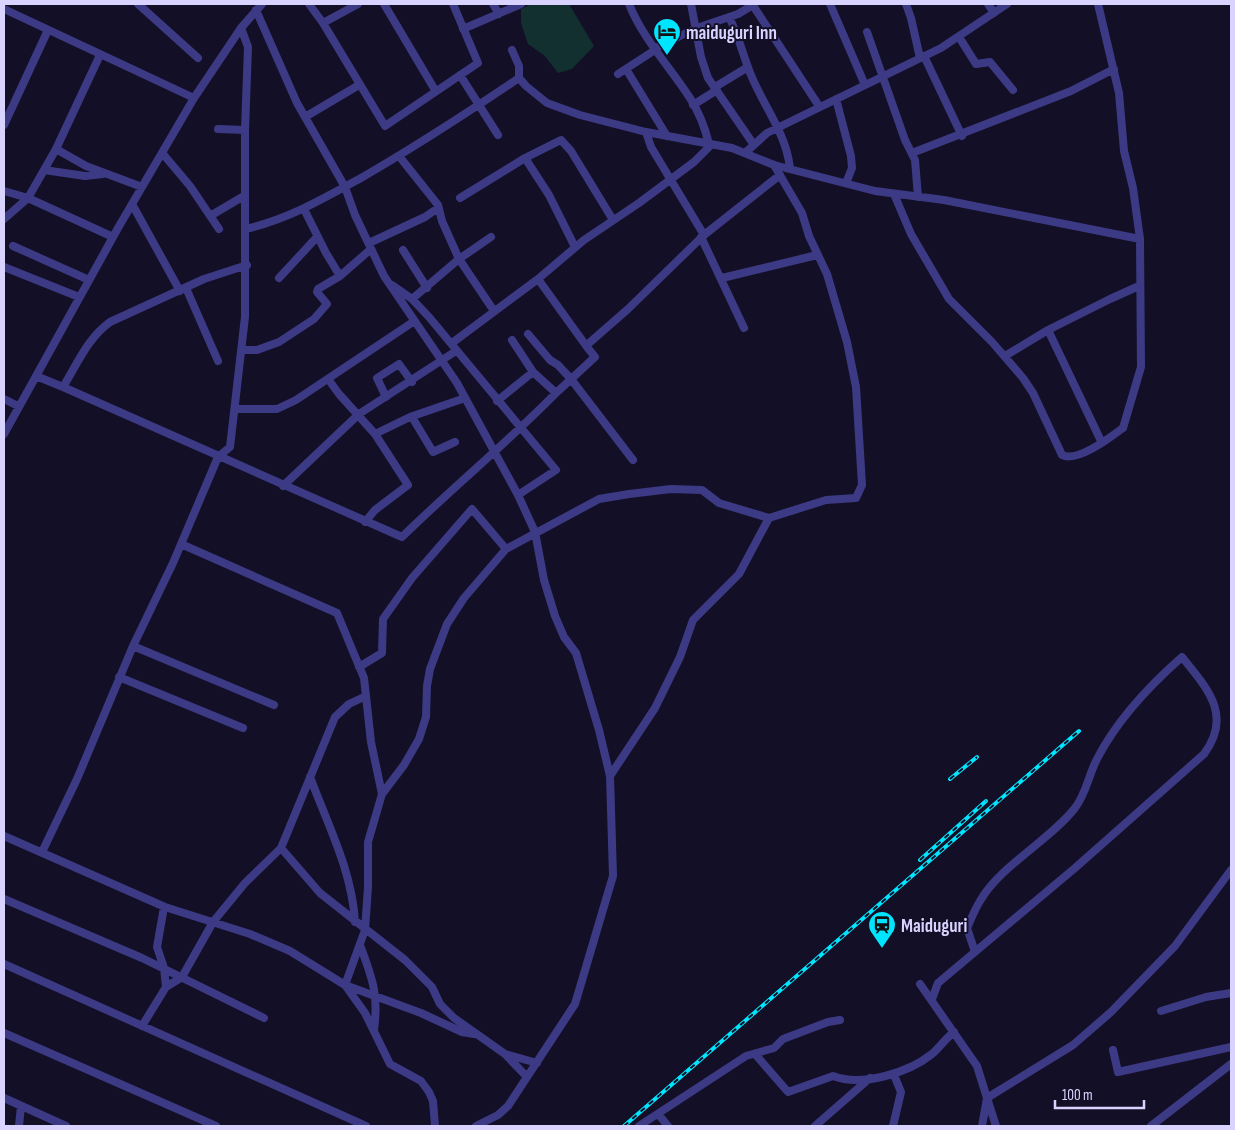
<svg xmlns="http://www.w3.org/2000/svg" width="1235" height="1130" font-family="'Sofia Sans Condensed',sans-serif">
<rect width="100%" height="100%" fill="#130f26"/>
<path fill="#12302f" d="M531,4H569L594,46L572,69L558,73L545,56L528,44L521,23V9Z"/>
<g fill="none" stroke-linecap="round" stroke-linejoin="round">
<path stroke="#3d3a85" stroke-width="8" d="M138,4L198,58
M309,4L323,23L358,4
M384,4L435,90
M493,4L499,14
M629,4C643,39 670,67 690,98C699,112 705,128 709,144
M691,4L701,57L708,78L754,145
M752,4L819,106
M830,4L865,85
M906,4L911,18L920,58
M988,4L994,13
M4,9L194,98
M256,10L297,103L345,187L355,215L384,276L457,383L518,495L535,532L544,580L555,616L564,637L576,653L599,730L610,776L613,876L575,1004L508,1106L498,1115L476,1126
M729,17C739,36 743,56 751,75C764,107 786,133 790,168
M323,23L385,126L478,63L453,4
M463,29L521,4
M867,32L905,140L915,160L918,197
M959,37L976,64L990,62L1013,90
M654,49L694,29L738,14L753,5
M512,50L519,66V78L526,86L547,103L580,115L646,132L732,148L774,165L875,191L944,200L1140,239
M924,56L962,136
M626,69L667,136
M618,74L655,50
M460,75L498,135
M715,87L748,67
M836,99L851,156L852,168L846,183
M693,105L717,90
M305,117L359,85
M4,125L48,30
M218,129L245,130
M646,132L651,147L704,235
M56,149L100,55
M745,153L767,133L941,48L1007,4
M912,153L1071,91L1114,69
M163,154L190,186L219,229
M399,156L438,205L442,221L459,259L412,299
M525,158L549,195L575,247
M44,170L85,176L103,174
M4,191L28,198L113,237
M894,194L911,234L949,299L992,342L1023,378L1033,393L1062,455C1077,463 1111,437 1123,428L1141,367L1140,239L1133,188L1124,151L1119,93L1098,4
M460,198L525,158L561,140L571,151L613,220
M132,204L180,291
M304,209L326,253L340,276
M210,216L244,196
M4,219L28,198L56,149L86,166L142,187
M246,229C288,219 323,199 361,178C415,147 467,113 519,78
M491,237L459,259L494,311
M701,237L744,328
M369,243L425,217L438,208
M13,246L89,280
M403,250L427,288
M4,267L79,297
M279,278L317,237
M722,278L817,255
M538,279L587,347
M392,285L412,299L429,317L556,470L518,495
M186,288L218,361
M1048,330L1102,443
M528,334L550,360L558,365L571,379L633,460
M512,340L533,372
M452,343L538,279L584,240L639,203L694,162L711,145
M241,350H257L279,342L314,319L327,304L317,292L318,289L340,276L371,249
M1005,356L1048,330L1110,299L1139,286
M36,376L63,387C78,363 87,339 110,322L204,279L247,265
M328,379L339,394L375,434L408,485L375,510L365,522
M63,387L402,537C452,488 507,443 556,393
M386,397L377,378L399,364L412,382
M4,399L18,406
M497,401L533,372L556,393L595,357L587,347L588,344L628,309L704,235L780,175
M235,409H277L296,400L413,322
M412,417L433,452L455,442
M4,434L118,228L194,98L241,28L262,4
M375,434L410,417L465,398
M283,486L359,414L456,351
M181,544L337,613L364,678L371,742L382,794L368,842V887L365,930L345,985
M133,646L274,705
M359,667L382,653L383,619L412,578L472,509L506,549
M119,677L243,728
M610,776L655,708L680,657L693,620L739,574L769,518
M310,777C328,825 352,871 355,922
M382,794L404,765L419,739L426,717L427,686L430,669L447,624L464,598L506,549L599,499L629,494L671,489L702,490L719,503L769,518L826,500L856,498L862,485L856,387L847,342L827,274L809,236L802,213L774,165
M4,836L165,907L250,934L290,951L345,985L421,1013L462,1032L474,1034
M281,848L320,893L405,960L432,987L440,1004L454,1018L505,1054L527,1077
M42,852L77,779L133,646L173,563L218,457L230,447L245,317V130L248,47L241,28
M4,899L142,958L264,1018
M360,945C372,978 379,994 374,1030
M4,964L366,1126
M920,984L977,1066L987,1098L982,1126
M345,985L365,1013L390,1064L421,1081L429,1092L433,1101L435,1126
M166,987L182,977L213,922L245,883L281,848L335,717L349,704L366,696
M932,999L938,983L1075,868L1204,754C1233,715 1207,688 1182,657C1149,686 1117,720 1097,759C1089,774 1086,794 1075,808C1049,841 1001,865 980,901C975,909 971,919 967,928L975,952
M1161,1011L1206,997L1231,993
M142,1026L166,987L164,968L157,947L164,907
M4,1033L216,1126
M1113,1050L1118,1072L1231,1047
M505,1054L537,1063
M755,1054L788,1092L833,1076C862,1087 908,1073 932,1054C939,1048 946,1038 954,1032
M4,1098L66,1126
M658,1114L668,1126
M19,1126L21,1106
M639,1126L746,1056L774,1048L783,1039L828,1022L840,1020
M815,1126L870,1078
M893,1126L901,1092L894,1075
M996,1126L987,1098L1073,1045L1111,1012L1175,946L1231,870
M1151,1126L1231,1064"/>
<defs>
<path id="rail" d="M950,779L977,757
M920,860L986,801
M624,1126L1079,731"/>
</defs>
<use href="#rail" stroke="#00e5ff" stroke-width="4"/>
<use href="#rail" stroke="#130f26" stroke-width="2" stroke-dasharray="5.5" stroke-linecap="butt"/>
</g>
<defs>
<symbol id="hotel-pin" viewBox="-11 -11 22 30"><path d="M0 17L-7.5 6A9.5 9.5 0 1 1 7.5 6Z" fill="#00e5ff" stroke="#130f26"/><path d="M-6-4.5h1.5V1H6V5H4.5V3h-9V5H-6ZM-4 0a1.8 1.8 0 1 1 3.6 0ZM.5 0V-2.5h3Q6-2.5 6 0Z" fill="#111"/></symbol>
<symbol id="station-pin" viewBox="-11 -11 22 30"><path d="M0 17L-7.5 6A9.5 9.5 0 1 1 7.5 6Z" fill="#00e5ff" stroke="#130f26"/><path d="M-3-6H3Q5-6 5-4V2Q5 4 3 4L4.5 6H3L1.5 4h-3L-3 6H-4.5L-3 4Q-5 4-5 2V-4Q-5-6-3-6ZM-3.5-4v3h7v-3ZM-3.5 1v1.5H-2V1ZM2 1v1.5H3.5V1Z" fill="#111"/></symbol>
</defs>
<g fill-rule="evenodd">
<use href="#hotel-pin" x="651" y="16" width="32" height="43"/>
<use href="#station-pin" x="866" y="909" width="32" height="43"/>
</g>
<g text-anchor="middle" stroke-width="4" stroke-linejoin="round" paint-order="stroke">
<g font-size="19" font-weight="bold" fill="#d9d4ff" stroke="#130f26" text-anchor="start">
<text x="686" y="39">maiduguri Inn</text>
<text x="901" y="932">Maiduguri</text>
</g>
</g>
<rect width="1235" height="1130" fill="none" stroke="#d9d4ff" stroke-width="10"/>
<path d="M1055 1100v8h89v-8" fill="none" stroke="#d9d4ff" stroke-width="2.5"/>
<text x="1062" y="1100" font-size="15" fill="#d9d4ff" stroke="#130f26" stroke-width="4" paint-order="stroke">100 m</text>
</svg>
